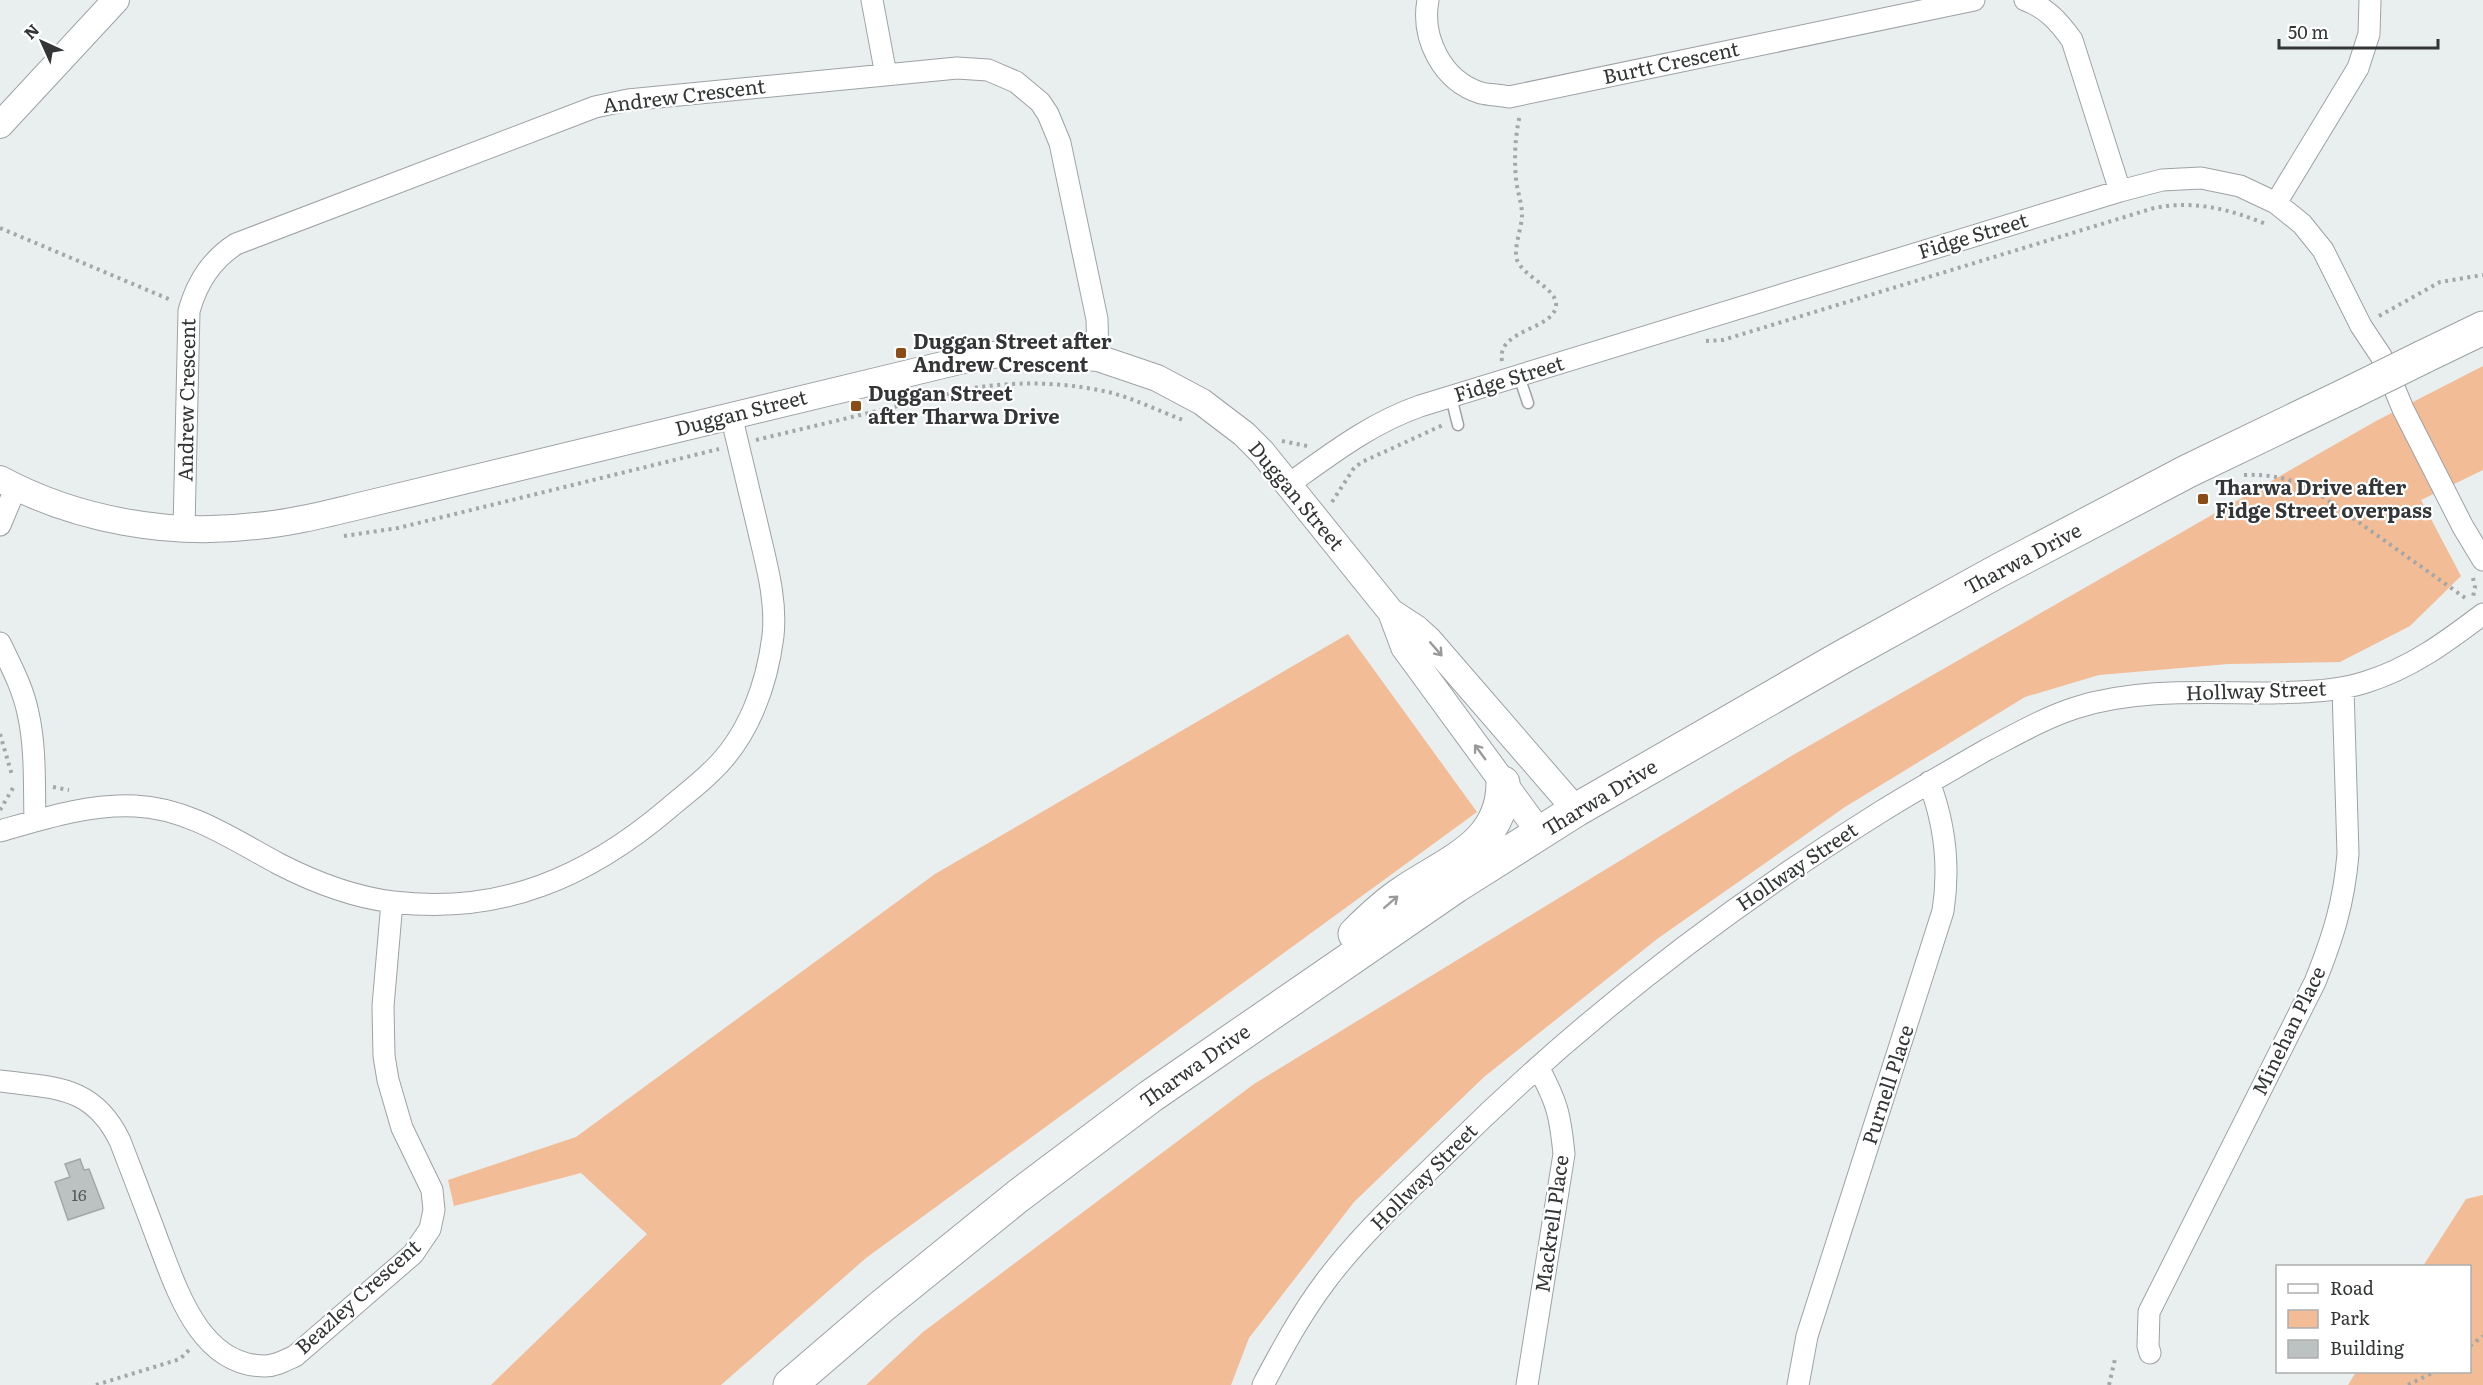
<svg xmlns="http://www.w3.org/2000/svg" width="2483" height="1385" font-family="Literata,serif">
<rect width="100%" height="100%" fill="#e9eeef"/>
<path fill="#f2bc97" d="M2483,366V470L2421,500L2461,576L2410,626L2340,662L2228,664L2099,675L2025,697L1845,807L1657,939L1484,1077L1354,1202L1249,1338L1231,1385H866L923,1332L1254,1084L1793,755L2376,421Z
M1348,634L1477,812L866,1258L721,1385H491L647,1234L581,1173L454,1206L448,1180L576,1137L935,874Z
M2483,1195V1385H2348L2356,1372H2470V1266H2423L2466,1199Z"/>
<path fill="#bcc1c2" stroke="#a2a7a8" stroke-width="1.5" d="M80,1159L84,1170L89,1169L104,1208L68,1220L55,1182L70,1177L65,1164Z"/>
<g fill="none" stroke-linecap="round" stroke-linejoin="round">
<defs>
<path id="service" d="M1519,376L1528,403
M1451,397L1458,425"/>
<path id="minor" d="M872,0L886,75
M1428,0C1421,38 1442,81 1481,93C1490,95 1500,95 1509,97L1974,0
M2025,0C2047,8 2059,22 2072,40L2120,191
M2276,203L2358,68L2369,34L2370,0
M1289,484C1331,454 1371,423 1420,406L2120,191L2162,180L2201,178L2240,186L2276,203L2302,224L2323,250L2361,326L2381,356L2403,409L2463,527L2483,560
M0,525L16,487
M184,528L189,311C197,282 211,260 236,244L595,107L628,100L957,68L988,70L1016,82L1040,102L1048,114L1060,143L1097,319L1098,358
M0,643C11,666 23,688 28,713C36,748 34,786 35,821
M0,831C45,818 88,804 135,806C188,808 234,840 279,864C314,882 353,897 393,902C501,915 588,877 669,808C683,796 699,784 712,771C749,736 767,684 773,636C777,600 766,563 758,528C749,490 740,453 731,415
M0,1081C54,1088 93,1085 120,1141C133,1175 146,1208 158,1241C177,1290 200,1366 265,1366C276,1366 286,1360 295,1356L413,1254L430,1229L434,1210L432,1190L402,1128L388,1080L384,1056L383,1006L392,902
M2150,1353L2148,1346L2149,1312L2315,982C2333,937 2344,903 2348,854L2343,688
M1263,1385C1282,1349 1301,1314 1325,1282C1359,1236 1409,1190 1450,1150C1580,1021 1726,908 1882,811C1916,790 1951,770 1986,750C2015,735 2044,718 2075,708C2137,688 2204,693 2269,693C2301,692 2336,692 2366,682C2411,668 2446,642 2483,614
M1527,1385L1564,1154C1560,1114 1557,1102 1538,1067
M1798,1385L1807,1336L1943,911C1950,866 1945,824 1929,782"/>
<path id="tertiary" d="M0,125L116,0
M0,479C76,520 171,537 256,526C290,523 322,515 355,507L980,356L1031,352L1098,358L1157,378L1202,402L1244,434L1262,452L1391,612L1417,629L1428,639L1576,810
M1391,612L1404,647L1540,833"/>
<path id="primary" d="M2423,357L2483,328
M1355,934C1370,919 1387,903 1404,892C1448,862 1503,845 1503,783
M790,1385L881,1307L1018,1196L1151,1096L1456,886L1576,810L1842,657L1996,572L2188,471L2352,392"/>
</defs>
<use href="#service" stroke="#9ea2a4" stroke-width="13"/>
<use href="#minor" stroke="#9ea2a4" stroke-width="23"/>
<use href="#tertiary" stroke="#9ea2a4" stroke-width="28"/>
<use href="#primary" stroke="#9ea2a4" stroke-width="35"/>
<path stroke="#a3a7a8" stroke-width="4" stroke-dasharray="3 4.5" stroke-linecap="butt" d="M0,228L171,300
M2379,316L2440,282L2483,275
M1706,341L1723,340L2154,208C2194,200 2229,209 2266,224
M1502,361C1496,328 1558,330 1556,303C1554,287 1524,277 1517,260C1513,248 1522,228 1522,215C1522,203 1517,191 1516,179C1514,158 1515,136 1520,115
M756,440L973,388C1019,381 1063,382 1108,392C1133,398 1159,411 1183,420
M1282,441L1307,446
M2244,475C2269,474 2289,478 2312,489L2468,600
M1332,502L1354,468L1362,462L1443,425
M344,536L398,528L719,449
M2473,578L2475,587L2473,597
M0,734L12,775
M53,787L69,790
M0,810L13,788
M2470,1346L2483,1336
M96,1385L180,1359L191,1348
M2109,1385L2115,1359
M2408,1385L2434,1372"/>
<use href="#service" stroke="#fff" stroke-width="10"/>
<use href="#minor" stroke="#fff" stroke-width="21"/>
<use href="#tertiary" stroke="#fff" stroke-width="26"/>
<use href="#primary" stroke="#fff" stroke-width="33"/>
<defs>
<path id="primary-bridge" d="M2352,392L2423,357"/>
</defs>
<use href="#primary-bridge" stroke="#9ea2a4" stroke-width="35" stroke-linecap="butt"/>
<use href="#primary-bridge" stroke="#fff" stroke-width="33"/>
</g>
<defs><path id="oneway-shaft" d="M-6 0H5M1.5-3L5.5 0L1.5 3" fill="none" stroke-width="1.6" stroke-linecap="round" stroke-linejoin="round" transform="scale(1.5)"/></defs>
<g stroke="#999a9a">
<use href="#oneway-shaft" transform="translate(1436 649) rotate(49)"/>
<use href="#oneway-shaft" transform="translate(1480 752) rotate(-126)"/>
<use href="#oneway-shaft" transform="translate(1391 902) rotate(-41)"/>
</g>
<g fill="#8c4c15" stroke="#fff" stroke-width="2">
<rect x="895" y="347" width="12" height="12" rx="3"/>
<rect x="850" y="400" width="12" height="12" rx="3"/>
<rect x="2197" y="493" width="12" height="12" rx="3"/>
</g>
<g text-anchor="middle" stroke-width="4.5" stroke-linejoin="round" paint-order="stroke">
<g font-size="16" fill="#555859">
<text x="79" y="1201">16</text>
</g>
<g font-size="20" fill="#333536" stroke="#fff">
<text transform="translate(1671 63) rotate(-12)" y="7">Burtt Crescent</text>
<text transform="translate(684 96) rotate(-7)" y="7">Andrew Crescent</text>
<text transform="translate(1973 236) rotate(-17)" y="7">Fidge Street</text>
<text transform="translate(1509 379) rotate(-17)" y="7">Fidge Street</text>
<text transform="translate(187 400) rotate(-89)" y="7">Andrew Crescent</text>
<text transform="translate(741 413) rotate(-14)" y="7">Duggan Street</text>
<text transform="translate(1296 496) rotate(50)" y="7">Duggan Street</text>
<text transform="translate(2023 559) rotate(-28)" y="7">Tharwa Drive</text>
<text transform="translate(2256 691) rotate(-2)" y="7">Hollway Street</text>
<text transform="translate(1600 798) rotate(-31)" y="7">Tharwa Drive</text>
<text transform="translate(1797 867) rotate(-34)" y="7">Hollway Street</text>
<text transform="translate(2289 1031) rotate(-64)" y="7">Minehan Place</text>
<text transform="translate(1195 1066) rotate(-35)" y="7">Tharwa Drive</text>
<text transform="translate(1888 1085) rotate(-72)" y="7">Purnell Place</text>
<text transform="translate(1424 1177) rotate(-45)" y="7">Hollway Street</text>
<text transform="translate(1552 1224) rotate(-82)" y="7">Mackrell Place</text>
<text transform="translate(358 1297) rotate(-42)" y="7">Beazley Crescent</text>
</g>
<g font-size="20" font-weight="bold" fill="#333536" stroke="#fff" text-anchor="start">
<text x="913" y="349">Duggan Street after<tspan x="913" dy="23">Andrew Crescent</tspan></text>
<text x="868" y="401">Duggan Street<tspan x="868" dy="23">after Tharwa Drive</tspan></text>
<text x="2215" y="495">Tharwa Drive after<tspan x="2215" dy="23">Fidge Street overpass</tspan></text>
</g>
</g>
<rect x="2276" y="1265" width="195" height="108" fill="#ffffff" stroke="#adaeaf" stroke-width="1.5"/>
<rect x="2288" y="1284" width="30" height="9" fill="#ffffff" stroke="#adaeaf" stroke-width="1.5"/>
<text x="2330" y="1295" font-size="18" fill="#333536">Road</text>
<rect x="2288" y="1310" width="30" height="18" fill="#f2bc97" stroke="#adaeaf" stroke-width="1.5"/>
<text x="2330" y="1325" font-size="18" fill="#333536">Park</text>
<rect x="2288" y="1340" width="30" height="18" fill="#bcc1c2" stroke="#adaeaf" stroke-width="1.5"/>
<text x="2330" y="1355" font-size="18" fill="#333536">Building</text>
<g transform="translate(42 42) rotate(315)" stroke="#ffffff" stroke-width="4.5" paint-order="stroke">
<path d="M0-4.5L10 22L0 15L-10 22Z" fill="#333536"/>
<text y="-9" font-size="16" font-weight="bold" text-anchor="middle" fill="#333536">N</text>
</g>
<path d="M2279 39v9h159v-9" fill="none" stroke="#333536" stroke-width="3"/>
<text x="2288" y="39" font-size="18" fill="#333536" stroke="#ffffff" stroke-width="4.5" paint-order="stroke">50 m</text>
</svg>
